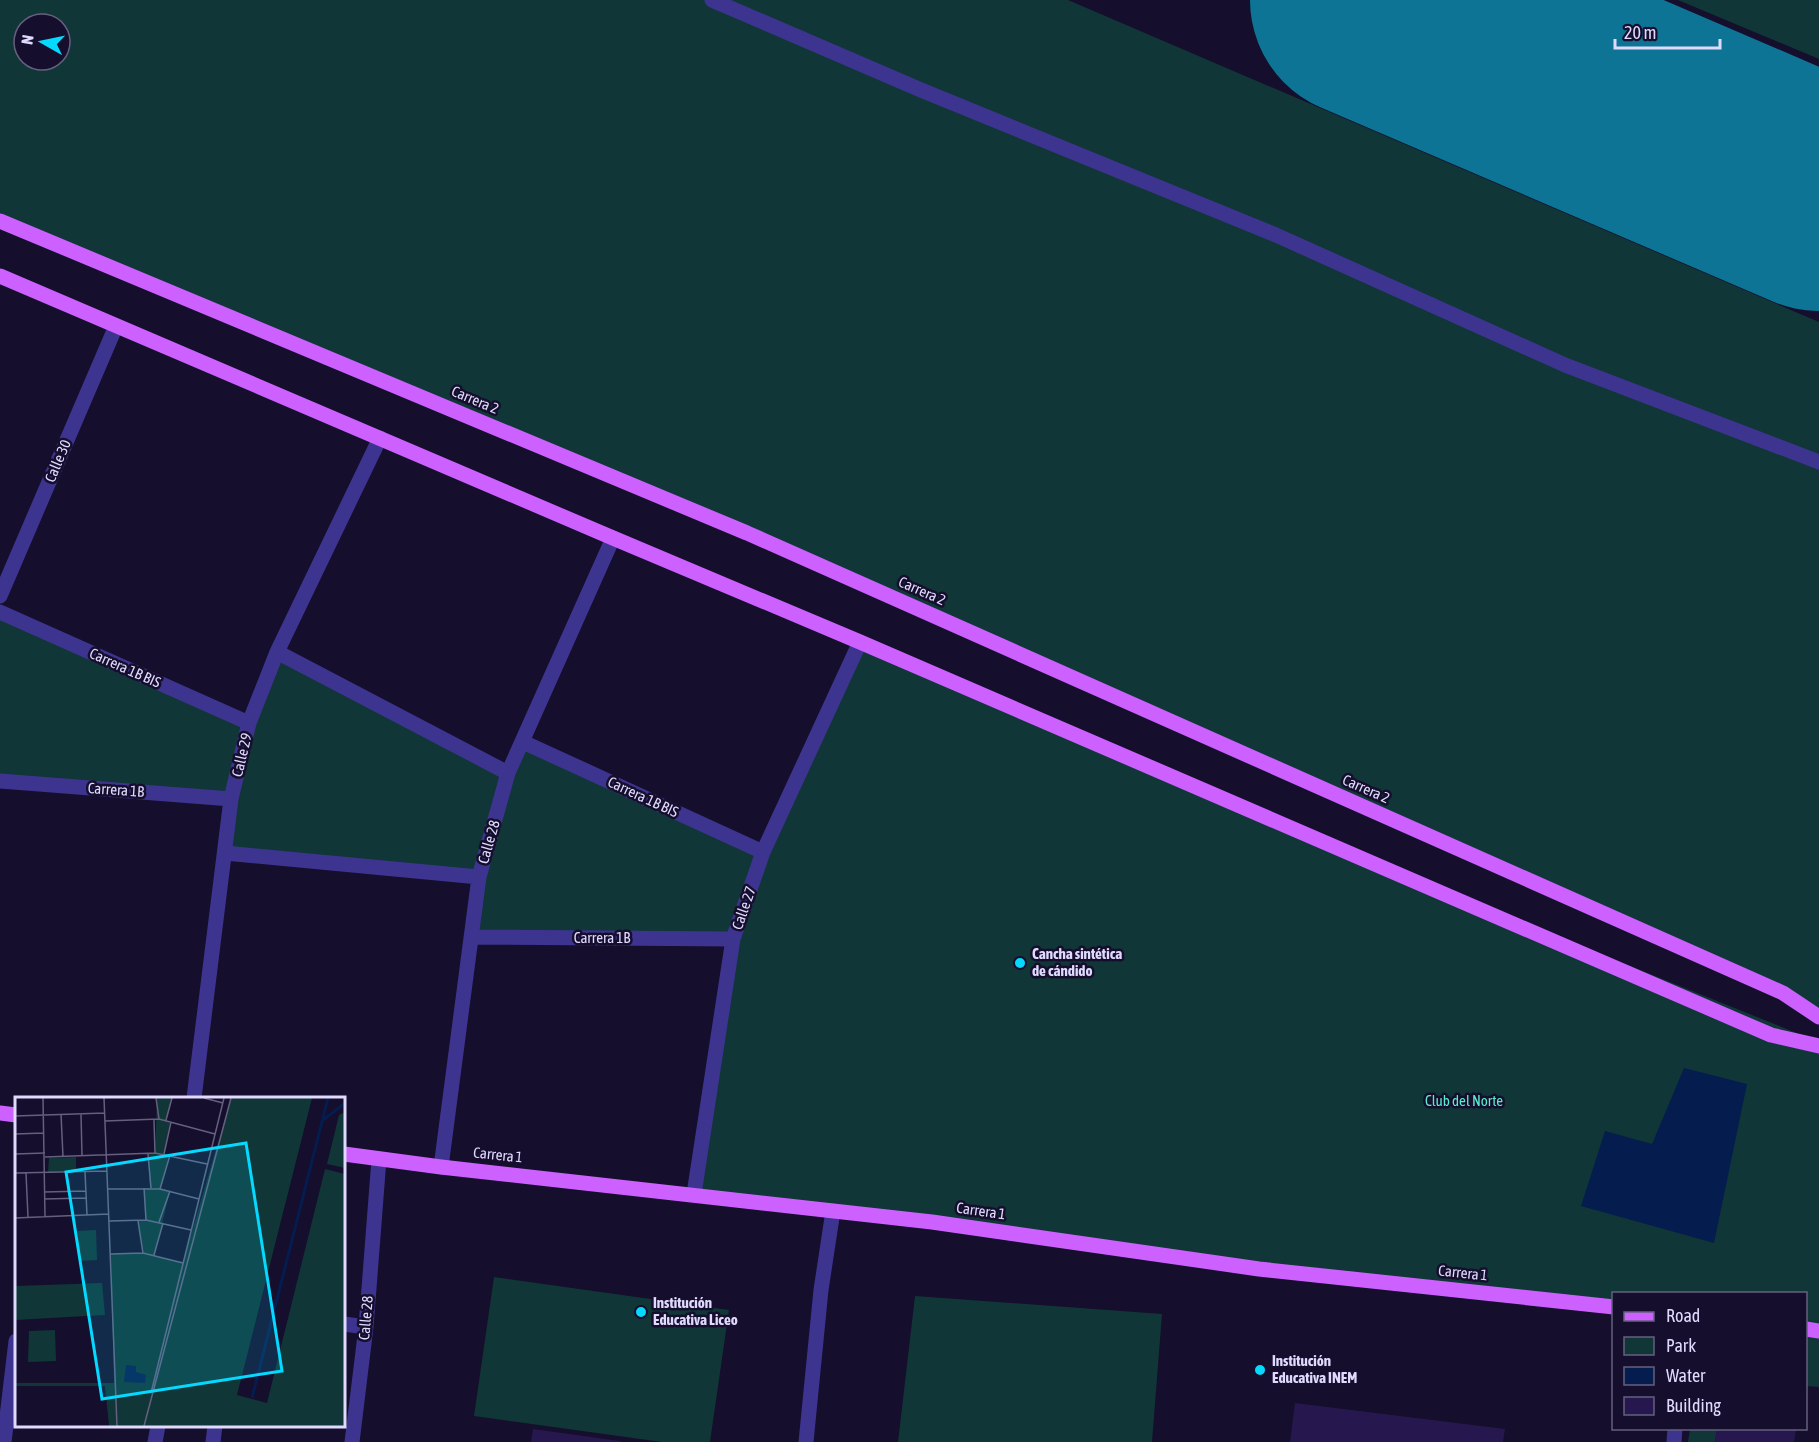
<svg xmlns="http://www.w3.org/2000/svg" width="1819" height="1442" font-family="'Asap Condensed',sans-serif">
<rect width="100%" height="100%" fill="#150e2c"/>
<path fill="#103637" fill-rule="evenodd" d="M0,0H1068L1819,322V1017L747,533L0,221ZM24,24H60V60H24Z
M1678,0H1819V59Z
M0,614L248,724L277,655L511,773L521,746L765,858L852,641L1345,851L1819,1042V1328L1806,1326V1294H1614L1613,1306L701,1194L737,932L473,935L482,875L227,852L231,799L0,780Z
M494,1277L729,1310L710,1442H662L474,1416Z
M915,1296L1162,1314L1152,1442H898Z
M1806,1334L1819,1335V1387L1806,1386Z
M1690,1429H1717L1715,1442H1688Z"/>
<path fill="#051c4f" d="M1684,1068L1747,1084L1714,1243L1581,1206L1605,1131L1652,1144Z"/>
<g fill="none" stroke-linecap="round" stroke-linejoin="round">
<path stroke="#0e7496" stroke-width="234" d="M1367,0L1819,194"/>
</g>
<path fill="#26184f" d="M1295,1403L1505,1429L1503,1442H1290Z
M1717,1428H1796L1794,1442H1715Z
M533,1429L620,1441V1442H531Z"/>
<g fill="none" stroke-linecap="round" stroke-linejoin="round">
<path stroke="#3d3490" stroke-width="15" d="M712,0L921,90L1276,235L1565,365L1819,462
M0,596L116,326
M0,612L249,723
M277,652L508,773
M523,742L763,852
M0,781L231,799
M225,853L479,877
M471,937L733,939
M194,1098L231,799L249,723L277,652L380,438
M441,1167L479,877L508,773L613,538
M694,1194L733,939L763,852L860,642
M344,1324L366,1327
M4,1442L16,1341
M155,1442L158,1426
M213,1442L215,1426
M352,1442L366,1327L379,1159
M806,1442L821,1290L833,1211
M1674,1442L1675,1428"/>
<path stroke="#cc61ff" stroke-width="15" d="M0,221L747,533L1783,993L1819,1017
M0,276L613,538L860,642L1771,1035L1819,1046
M0,1113L16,1115
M344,1154L441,1167L932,1222L1259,1269L1614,1307
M1806,1329L1819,1331"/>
</g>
<g fill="#06d9ff" stroke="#150e2c" stroke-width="2">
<circle cx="1020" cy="963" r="6"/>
<circle cx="641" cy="1312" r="6"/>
<circle cx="1260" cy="1370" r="6"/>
</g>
<g text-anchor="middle" stroke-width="5" stroke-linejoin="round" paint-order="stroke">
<g font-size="15" fill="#e0daff" stroke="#150e2c">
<text transform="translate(475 400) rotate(23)" y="5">Carrera 2</text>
<text transform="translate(58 461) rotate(-67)" y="5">Calle 30</text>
<text transform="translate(922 591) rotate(24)" y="5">Carrera 2</text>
<text transform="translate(125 668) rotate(24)" y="5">Carrera 1B BIS</text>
<text transform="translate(242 755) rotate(-77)" y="5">Calle 29</text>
<text transform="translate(1366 789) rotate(24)" y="5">Carrera 2</text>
<text transform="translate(116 790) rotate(4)" y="5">Carrera 1B</text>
<text transform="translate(643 797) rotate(25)" y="5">Carrera 1B BIS</text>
<text transform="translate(489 842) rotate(-74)" y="5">Calle 28</text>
<text transform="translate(744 908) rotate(-71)" y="5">Calle 27</text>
<text x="602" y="943">Carrera 1B</text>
<text transform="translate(498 1155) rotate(6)" y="5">Carrera 1</text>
<text transform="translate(981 1211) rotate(8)" y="5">Carrera 1</text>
<text transform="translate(1463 1273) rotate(6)" y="5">Carrera 1</text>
<text transform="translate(366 1318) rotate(-85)" y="5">Calle 28</text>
</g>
<g font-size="15" font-weight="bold" fill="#e0daff" stroke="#150e2c" text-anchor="start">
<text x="1032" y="959">Cancha sintética<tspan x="1032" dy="17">de cándido</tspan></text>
<text x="653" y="1308">Institución<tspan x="653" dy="17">Educativa Liceo</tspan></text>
<text x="1272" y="1366">Institución<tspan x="1272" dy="17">Educativa INEM</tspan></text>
</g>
<g font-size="15" fill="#58edcf" stroke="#150e2c">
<text x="1464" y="1106">Club del Norte</text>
</g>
</g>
<g transform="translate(15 1097)">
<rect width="330" height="330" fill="#150e2c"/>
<path d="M142,1H157L151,23L155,25L149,56L154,58L145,91L155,94L139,159L168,165L216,1H297L222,298L252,306L310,72L330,77V329H94L90,289H0V286H99L96,157H129L123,124H131L129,91H135L133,57H140ZM330,15V71L312,67L324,18ZM61,60V75H33L34,61ZM81,133L82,163L64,164L63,134ZM87,186L90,218L0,223V189ZM40,233L41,264L13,265L14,234Z" fill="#103637"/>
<path d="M111,268L121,269V275L131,278L130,286L109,285Z" fill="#051c4f"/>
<path fill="none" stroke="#051c4f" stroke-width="3" d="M307,24L330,6M237,301L313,1"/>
<path fill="none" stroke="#666080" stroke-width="1.5" d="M28,1L30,120M89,1L102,329M141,1L144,22M189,1L208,6M46,17L48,60M66,17L67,59M0,19L90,16M139,23L140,56M151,23L157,1M90,24L144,22L200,37M0,37L29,36M0,57L30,56M133,57L136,91M149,57L156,25M30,60L140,56L192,67M70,75L72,118M0,76L92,74M11,76L13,120M129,91L131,123M93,92H145L184,102M145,92L155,58M29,95L71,94M29,102L71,101M0,121L94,117M94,124L131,123L176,133M123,124L128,156M144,125L155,94M95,157L128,156L168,166M139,158L148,126M136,296L209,1M129,329L216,1"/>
<path fill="#06d9ff" fill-opacity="0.15" stroke="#06d9ff" stroke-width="3" d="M231,46L267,274L87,302L51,75Z"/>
<rect width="330" height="330" fill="none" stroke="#e0daff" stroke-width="3"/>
</g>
<rect x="1612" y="1292" width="195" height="138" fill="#150e2c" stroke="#666080" stroke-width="1.5"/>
<rect x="1624" y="1312" width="30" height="9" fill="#cc61ff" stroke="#666080" stroke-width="1.5"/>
<text x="1666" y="1322" font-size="18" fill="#e0daff">Road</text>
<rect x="1624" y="1337" width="30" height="18" fill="#103637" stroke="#666080" stroke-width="1.5"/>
<text x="1666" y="1352" font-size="18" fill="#e0daff">Park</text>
<rect x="1624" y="1367" width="30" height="18" fill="#051c4f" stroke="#666080" stroke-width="1.5"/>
<text x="1666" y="1382" font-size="18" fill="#e0daff">Water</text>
<rect x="1624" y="1397" width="30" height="18" fill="#26184f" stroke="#666080" stroke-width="1.5"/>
<text x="1666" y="1412" font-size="18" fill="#e0daff">Building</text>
<g transform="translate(42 42) rotate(279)"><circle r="28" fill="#150e2c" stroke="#666080" stroke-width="1.5"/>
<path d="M0-4.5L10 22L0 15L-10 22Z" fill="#06d9ff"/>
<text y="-9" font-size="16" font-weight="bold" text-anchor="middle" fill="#e0daff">N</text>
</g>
<path d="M1615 39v9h105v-9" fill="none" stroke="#e0daff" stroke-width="3"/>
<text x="1624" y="39" font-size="18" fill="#e0daff" stroke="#150e2c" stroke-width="4.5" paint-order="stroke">20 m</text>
</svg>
